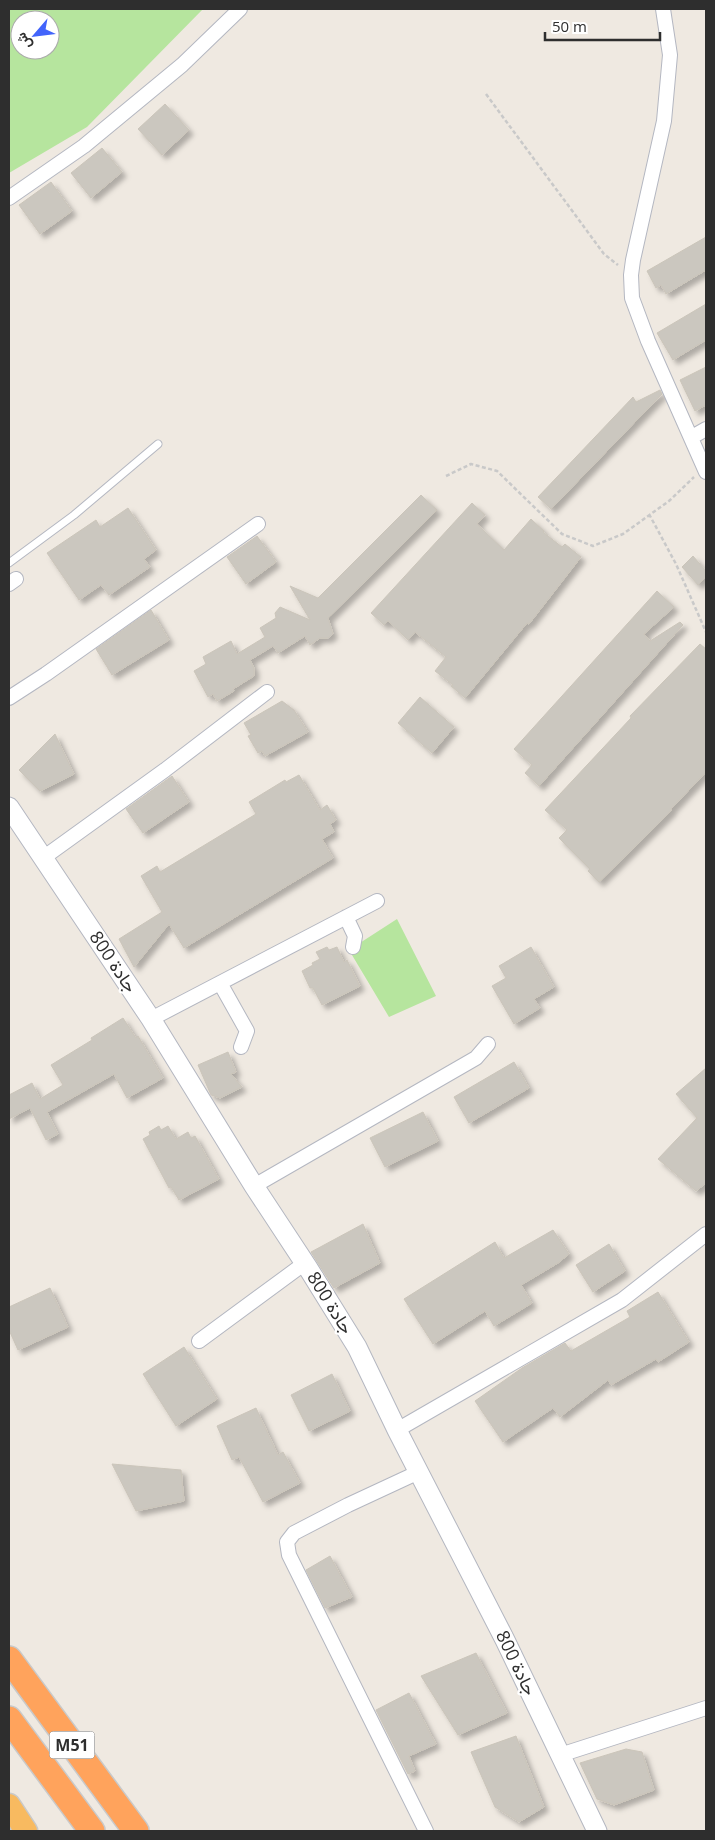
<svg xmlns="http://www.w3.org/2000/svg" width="715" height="1840" font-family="'Open Sans',Vazirmatn,sans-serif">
<defs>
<filter id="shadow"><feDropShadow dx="4.5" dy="4.5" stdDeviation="2.5" flood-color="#0004"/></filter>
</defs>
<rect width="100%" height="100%" fill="#efe9e1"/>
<path fill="#b6e59e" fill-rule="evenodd" d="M9,9H203L87,127L9,173ZM20,20H50V50H20Z
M397,919L436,996L389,1017L349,950Z"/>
<path fill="#cbc7bf" stroke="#cbc5ba" filter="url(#shadow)" d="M165,104L189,130L162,155L138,129Z
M102,148L122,172L91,198L71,173Z
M51,182L72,211L40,234L19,205Z
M706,237V270L666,294L661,285L656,288L647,271Z
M706,304V340L673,360L657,333Z
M706,367V405L695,411L680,380Z
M660,390L662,394L551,509L538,497L633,397L636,402Z
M421,495L437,510L328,618L333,634L328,638H320L310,645L305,636L278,653L273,646L250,660L254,668V676L233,689L234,691L217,701L213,694L208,697L194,671L206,664L203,657L231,641L237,654L265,637L260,628L276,618L275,613L280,607L310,620L290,586L318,598Z
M472,503L485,515L477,524L504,550L531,519L544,531L543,532L562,547L565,544L581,557L529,624L527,623L465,698L451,686L453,685L435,671L446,657L415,632L408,640L388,621L384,625L371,613Z
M128,508L156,550L144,559L150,567L109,595L101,585L79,600L47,553L96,520L100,527Z
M257,536L276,562L246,584L227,557Z
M693,556L706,571V577L698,585L682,567Z
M657,591L674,607L644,634L650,641L680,622L683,625L539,786L525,773L532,765L514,749Z
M151,610L169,640L112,675L96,649Z
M700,644L706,649V772L671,809L672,810L599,882L588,871L590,869L559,838L567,830L545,810L631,718L630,716Z
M420,697L454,727L432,753L398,723Z
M282,701L294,710L308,732L265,756L262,751L258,753L248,736L251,735L244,723Z
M55,734L74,774L40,791L19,770Z
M299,775L320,810L327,805L336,820L330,824L334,832L322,839L333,858L184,948L169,924L134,967L119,939L162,912L141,876L157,866L160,872L256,814L249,802L285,780L286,782Z
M172,776L189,802L143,833L126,809Z
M327,947L329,950L337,947L344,962L347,960L360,986L322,1005L313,988H310L302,971L313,965L312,963L320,959L316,952Z
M531,947L554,987L534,999L540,1008L514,1024L492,986L506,978L499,966Z
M123,1018L136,1038L138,1036L163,1078L127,1098L114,1074L47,1112L58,1134L46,1140L30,1108L9,1119V1095L32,1083L40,1099L63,1085L51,1065L92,1040L91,1038Z
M228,1052L236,1072L231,1074L242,1087L220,1098L211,1095L198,1065Z
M514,1062L529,1088L469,1123L454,1097Z
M706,1068V1183L696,1191L658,1159L697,1118L676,1094Z
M423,1112L438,1141L385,1167L370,1138Z
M159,1126L161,1130L168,1126L176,1139L188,1132L191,1138L195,1136L219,1179L179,1200L171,1187L169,1188L143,1139L150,1135L149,1132Z
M363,1224L380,1263L334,1288L311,1252Z
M553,1230L569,1254L558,1263L521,1285L532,1303L494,1326L485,1311L433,1344L404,1299L495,1242L504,1258Z
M609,1244L625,1271L593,1292L576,1265Z
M50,1288L68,1327L18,1350L9,1330V1307Z
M658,1292L689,1342L658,1362L656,1359L611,1385L608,1380L560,1417L553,1408L503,1442L475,1401L522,1368L565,1343L571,1351L630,1317L627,1311Z
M184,1347L217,1399L176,1426L143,1374Z
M332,1374L350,1411L309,1431L291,1395Z
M256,1408L278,1455L283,1452L300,1483L263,1502L239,1457L232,1460L217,1426Z
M112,1464L181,1470L184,1501L136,1511Z
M330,1556L352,1597L325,1608L306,1570Z
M476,1653L507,1713L458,1735L421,1676Z
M409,1693L436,1744L409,1756L415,1771L408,1774L376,1710Z
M516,1736L544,1807L519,1822L495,1807L471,1752Z
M626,1749L642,1752L654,1790L614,1805L597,1799L580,1763Z"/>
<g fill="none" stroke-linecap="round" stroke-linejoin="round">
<defs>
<path id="service" d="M9,563L74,515L158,444"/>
<path id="minor" d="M663,9L670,55L664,121L633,260L631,275L632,298L635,306L648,341L706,472
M9,198L84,146L182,65L240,9
M692,437L706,429
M9,584L16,579
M9,698L46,674L258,524
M43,858L165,770L267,692
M346,917L355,936L353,947
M220,983L247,1031L241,1047
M151,1019L377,901
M254,1186L476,1058L488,1044
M199,1341L305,1263
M397,1430L622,1300L706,1234
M419,1472L348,1505L294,1533L287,1542L289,1555L426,1831
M560,1755L706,1708"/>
<path id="secondary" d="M9,807L151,1019L254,1186L308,1268L357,1347L397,1430L505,1640L597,1831"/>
<path id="trunk" d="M9,1805L26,1831"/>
<path id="motorway" d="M9,1659L136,1831
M9,1719L92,1831"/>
</defs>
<use href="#service" stroke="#b4b7c1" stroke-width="9"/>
<use href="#minor" stroke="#b4b7c1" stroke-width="16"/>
<use href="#secondary" stroke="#b4b7c1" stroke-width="21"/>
<use href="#trunk" stroke="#c9c9c9" stroke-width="25"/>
<use href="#motorway" stroke="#c9c9c9" stroke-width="28"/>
<path stroke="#c9c9c9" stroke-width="2.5" stroke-dasharray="4 2.5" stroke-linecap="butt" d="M486,94L604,254L618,265
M446,476L471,464L497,471L562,534L593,546L623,534L669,501L694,477
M649,514L676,564L706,632"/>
<use href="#service" stroke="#fff" stroke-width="7"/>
<use href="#minor" stroke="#fff" stroke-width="14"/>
<use href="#secondary" stroke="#fff" stroke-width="19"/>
<use href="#trunk" stroke="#f8ba60" stroke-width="22"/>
<use href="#motorway" stroke="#ffa35c" stroke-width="25"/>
</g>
<g text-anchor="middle" stroke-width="4.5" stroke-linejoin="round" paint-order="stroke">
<rect fill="#fff" stroke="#6d6d6d" stroke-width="1" x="49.5" y="1731.5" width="45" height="27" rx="4"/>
<g font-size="16" font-weight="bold" fill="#2e2e2e">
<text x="72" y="1751">M51</text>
</g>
<g font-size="18" fill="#2e2e2e" stroke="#fff">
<text transform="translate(113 962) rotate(56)" y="6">جادة 800</text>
<text transform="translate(330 1303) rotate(58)" y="6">جادة 800</text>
<text transform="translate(516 1663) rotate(64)" y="6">جادة 800</text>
</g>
</g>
<rect width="715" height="1840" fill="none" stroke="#2e2e2e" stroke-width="20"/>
<g transform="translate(35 35) rotate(242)"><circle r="24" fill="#ffffff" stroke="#ababab"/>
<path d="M0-4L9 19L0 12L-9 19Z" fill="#4264fb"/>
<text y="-8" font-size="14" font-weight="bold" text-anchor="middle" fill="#2e2e2e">ش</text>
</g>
<path d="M545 32v8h115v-8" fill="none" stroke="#2e2e2e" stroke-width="2.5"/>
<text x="552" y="32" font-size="15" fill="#2e2e2e" stroke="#ffffff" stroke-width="4" paint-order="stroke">50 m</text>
</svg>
